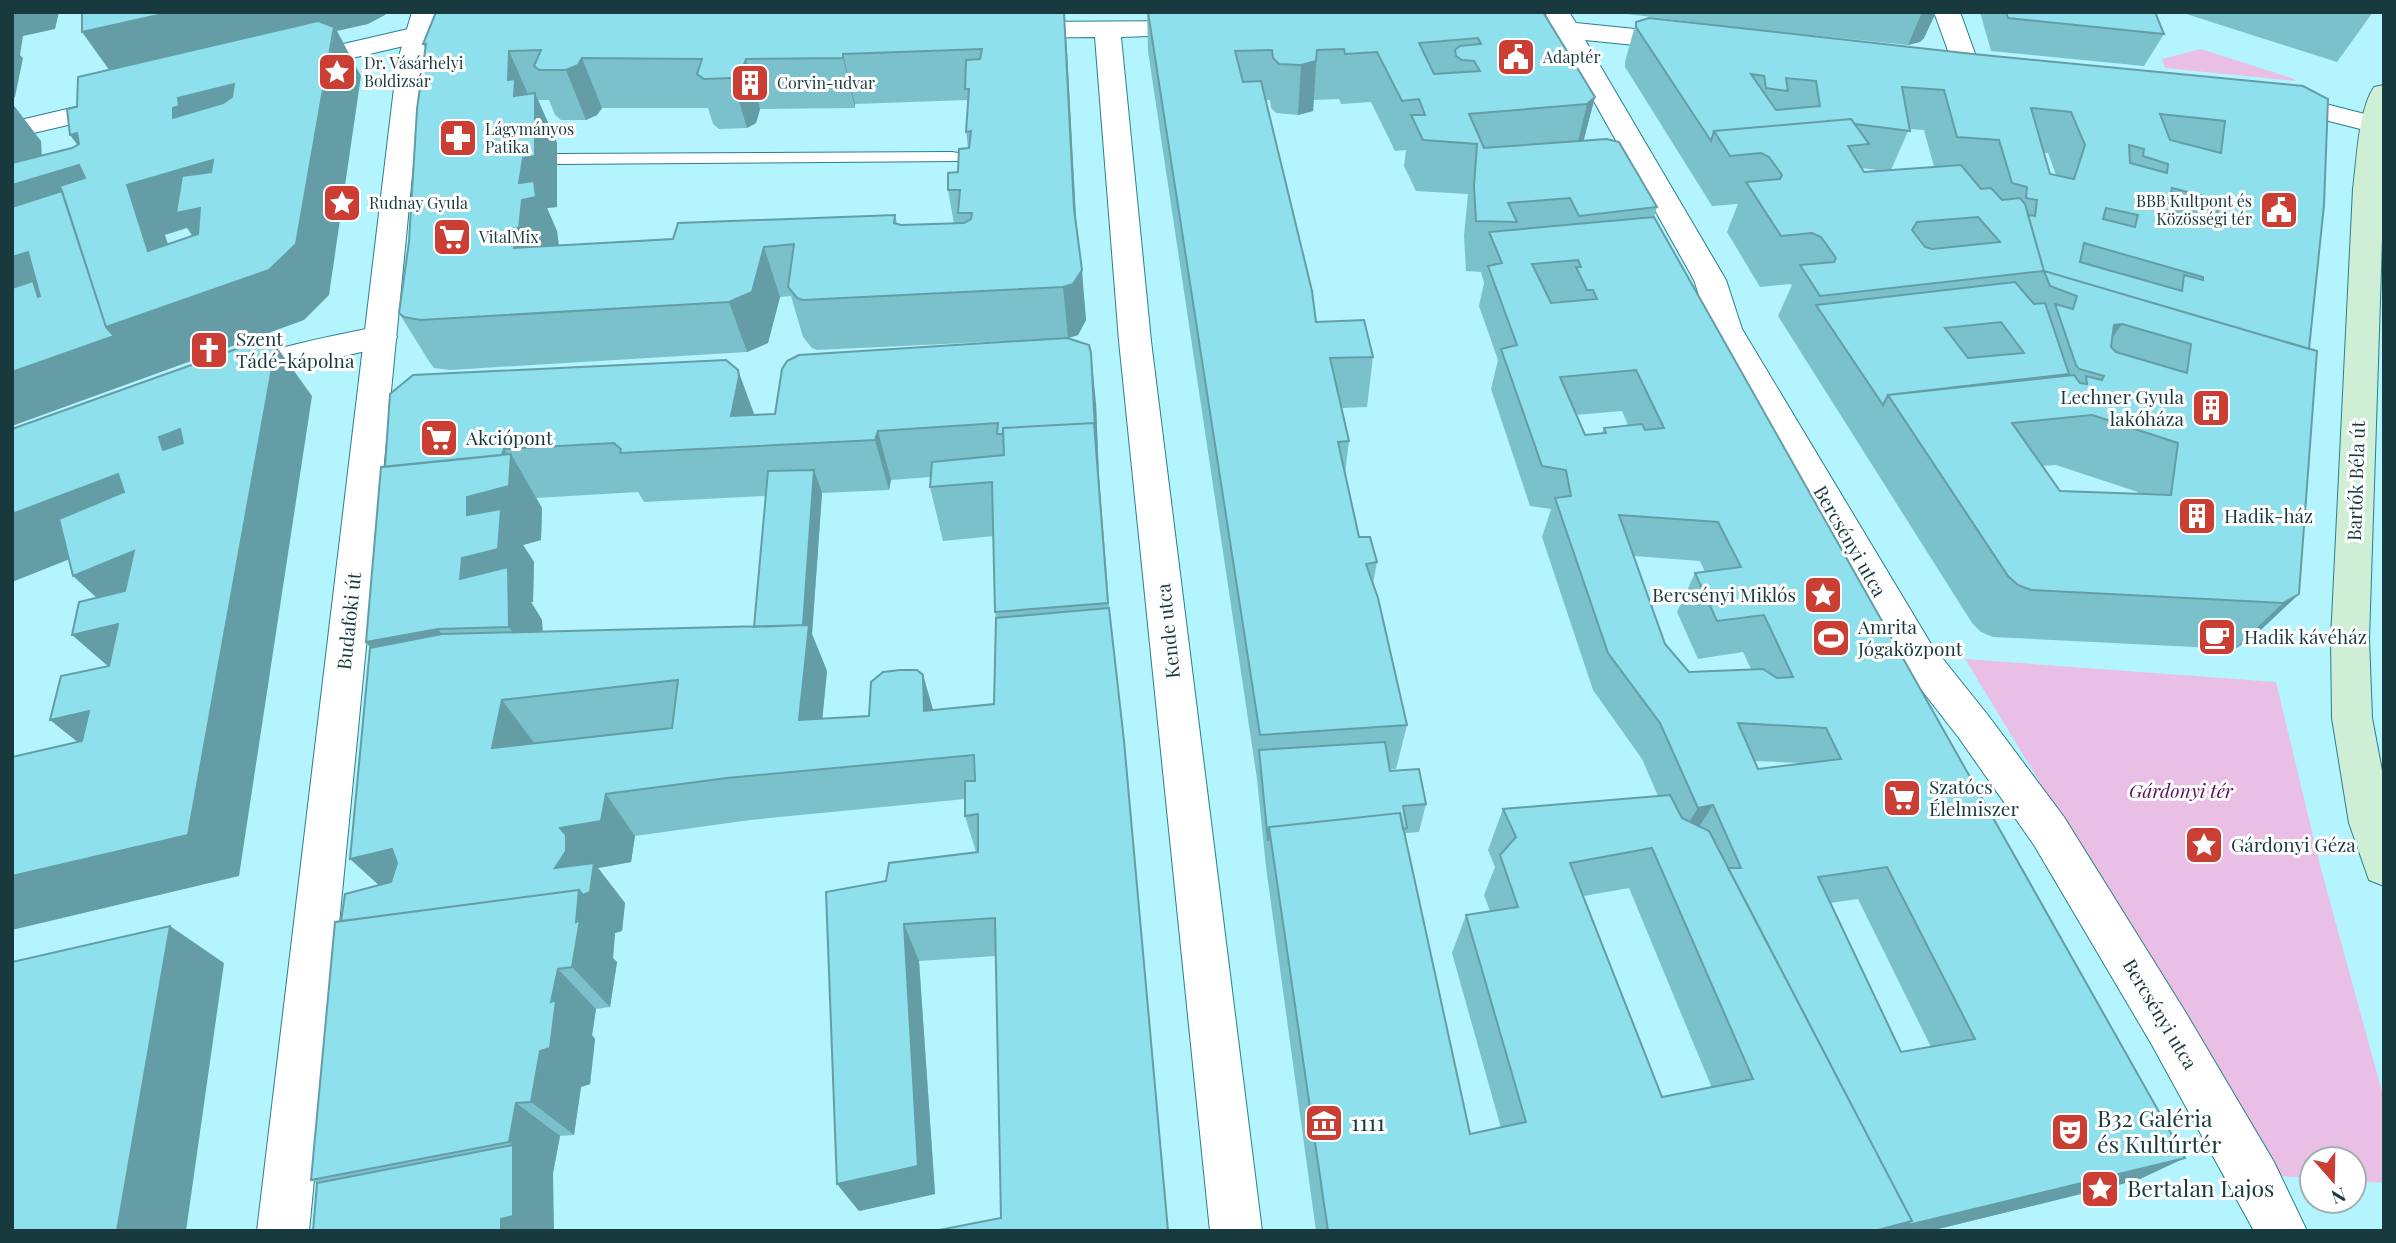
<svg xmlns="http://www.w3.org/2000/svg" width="2396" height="1243" font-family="'Playfair Display',serif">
<rect width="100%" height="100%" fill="#b4f4fe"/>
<path fill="#e9bfe6" d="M2201,49L2294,79L2296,81L2165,68L2162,59Z
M1965,659L2276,682L2321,869L2384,1099V1183L2354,1181V1159H2312V1178L2279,1176Z"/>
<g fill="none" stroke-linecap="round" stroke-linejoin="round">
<defs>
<path id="service" d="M952,152L958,153L961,157L958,161L557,164L526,169L517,164L520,160L557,154Z"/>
<path id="minor" d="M1545,12H1569L1576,23L1684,34L1693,36L1697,42L1693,48L1684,50L1585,40L1726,280L1742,329L1931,644L1987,714L2064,817L2186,1013L2274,1162L2307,1231H2254L2152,1045L2034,845L1959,738L1903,666L1710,329L1694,280L1558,37L1500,34L1491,31L1487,26L1491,21L1500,18L1549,21Z
M1934,12H1960L1982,73L1978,79L1969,81L1960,79L1956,73Z
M1198,21L1207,24L1211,29L1207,34L1121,37L1151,341L1262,1231H1210L1119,341L1095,37L1013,38L1004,35L1000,30L1004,25L1013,22Z
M456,26L465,29L469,34L465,39L417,43L296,71L287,69L283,63L287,57L417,27Z
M118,97L128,99L132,105L128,111L12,138V122Z
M2276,98L2318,102L2384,119V135L2317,118L2266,112L2262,106L2266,100Z
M381,326L392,329L397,337L392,345L287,369L234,388L222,385L217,377C232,353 349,333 381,326Z"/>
<path id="tertiary" d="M412,12H438L423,63L309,1231H257L397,63Z"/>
<path id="secondary" d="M2384,85V178L2369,639L2372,718L2384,781V886L2369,880L2349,823L2332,718L2331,639L2353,189C2357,160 2358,111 2374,87Z"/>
</defs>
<use href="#service" stroke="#2a7f8b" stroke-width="2"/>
<use href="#minor" stroke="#2a7f8b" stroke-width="2"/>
<use href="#tertiary" stroke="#2a7f8b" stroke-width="2"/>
<use href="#secondary" stroke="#2a7f8b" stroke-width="2"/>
<use href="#service" fill="#fff" fill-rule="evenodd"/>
<use href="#minor" fill="#fff" fill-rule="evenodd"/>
<use href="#tertiary" fill="#fff" fill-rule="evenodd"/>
<use href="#secondary" fill="#cfeed6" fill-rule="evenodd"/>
</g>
<path fill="#7bc1cc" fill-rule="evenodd" d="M1064,12L1067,52L1077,232L1086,320L1078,335L1068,338L817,350L812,348L803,337L791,296L780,297L768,343L747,352L450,370L434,368L430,363L399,313L409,242L425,48L423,44ZM538,100H549L555,115L561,120H586L597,115L602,108H708L713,124L719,129L747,128L756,123L760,109L855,108V104L967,100L968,105L966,132L968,148L958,172L948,190L954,224L901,225L897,224L895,215L673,239L559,246L557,231L547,208L557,207V143Z
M1147,12H1543L1595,97L1583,140L1657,207L1654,217L2138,1180L1930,1231H1316L1266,867L1257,779L1148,51ZM1339,99L1341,104L1371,102L1395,151L1406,150L1404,166L1416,191L1468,194L1464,236L1466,271L1481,272L1484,283L1479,306L1498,360L1491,389L1530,506L1551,509L1542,537L1593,690L1642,759L1658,796L1503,809L1488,850L1495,867L1484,895L1490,911L1466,915L1452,953L1501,1128L1470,1134L1405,837L1406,833L1419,832L1426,804L1390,771V769H1396L1407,725L1373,584L1377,562L1359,537L1345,474L1349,441L1342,408L1367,407L1373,357L1316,322L1266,100H1270L1271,108L1276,113L1298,115L1313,111L1314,100ZM1566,301L1567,302L1551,303L1550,302ZM1622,411L1628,425L1604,428L1602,433L1585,435L1576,415ZM1634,556L1700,561L1705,572L1695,573L1677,612L1698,659L1743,652L1751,669L1689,672L1665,644ZM1755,761L1801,763L1758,769ZM1629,888L1712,1088L1662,1097L1584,896ZM1858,899L1931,1047L1901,1052L1830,903Z
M1611,12H1936L1924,38L1920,42L1908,45L1740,28Z
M1980,12H2155L2164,34L2144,66L1991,51Z
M2180,12H2373L2337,62Z
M1636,22L2303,86L2309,349L2299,594L2250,640L2234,649L1993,637L1981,632L1972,623L1778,316L1792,285L1790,284L1760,287L1727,232L1738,204L1712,206L1625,67V62ZM1909,129L1924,130L1934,167L1891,170ZM2044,153H2048L2056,175L2050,174ZM1862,168L1885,171L1864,172ZM2056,465L2138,492L2137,494L2060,491L2042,466Z
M390,394L754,415L1096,403L1099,478L1110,621L1001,1218L996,956L919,961L935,1194L859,1211L837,1184L886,881L976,852L965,816V799L750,820L635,836L631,862L598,868L625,903L622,931L615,933L613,958L617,962L610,1007L596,1009L592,1035L595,1039L590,1084L581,1087L574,1135L560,1136L553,1173L317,1183L311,1180L341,921L379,885L370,648L366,642L385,467ZM931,477L930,487L943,541L994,536L995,612L996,618L994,704L933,710L923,675L869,716L822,719L827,671L812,634L822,493L889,490L891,480ZM638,492L644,502L766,496L754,627L543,632L542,620L531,602H533L534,562L523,545L541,540L542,508L536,498Z"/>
<path fill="#649da6" d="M12,12H59L55,29L23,36L20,55L23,58L15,97L12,98Z
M133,12H150L153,16L172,12H386L385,15L368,24L337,31L361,76L329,295L304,320L12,426V372L114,336L106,327L111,325L79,228L12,249V185H15L12,181V103L41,141L42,158L51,169V174L79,165L118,216L93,223L99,230L129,319L185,299L148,251L127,185L203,162L173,118V108L179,106L178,98L234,84L265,134L211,148L213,156L207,158V161L213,160L247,210L210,221L236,258L212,264L187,228L165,235L186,299L269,270L296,244L334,32L117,81L82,32L138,20Z
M1064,12L1067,52L1078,260L1074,209Z
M1922,12H1936L1924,38L1920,42L1908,45Z
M1317,50L1313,111L1298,115L1301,65Z
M509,51L531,101L535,93L557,143V207L547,208L557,231L559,248L539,299L507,234L506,230L519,183L514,96L508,80Z
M843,54L855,104V108L843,58Z
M582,58L602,108L597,115L586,120L566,70Z
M746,59L760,109L756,123L747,128L732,78Z
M1595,97L1582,147L1575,154L1587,104Z
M77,133L108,185L70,135Z
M764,247L780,297L768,343L747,352L729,302Z
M28,252L63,293L12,342V257Z
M1082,270L1086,320L1078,335L1068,338L1063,287Z
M2122,324L2089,371L2114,325Z
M276,346L312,396L239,876L12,930V876L188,835Z
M1091,353L1096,403L1099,478L1113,654L1094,423Z
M738,370L756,419L731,416Z
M180,429L221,478L163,450L159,437Z
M878,431L891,480L889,490L875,440Z
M504,449L510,459L511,454L542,508L541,540L523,545L534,562L533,602H531L542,620L544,678L509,627L460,579L467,515V497Z
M814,470L822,493L812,634L827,671L818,764L799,720L801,650Z
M118,474L163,522L12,582V514Z
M134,551L124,623L73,576Z
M2299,594L2250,640L2234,649L2283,603Z
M118,624L124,680L72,635Z
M438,629L477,680L409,693L366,642Z
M923,675L936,720L924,711Z
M502,700L535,744L492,748Z
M89,711L105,764L50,720Z
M606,794L635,836L631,862L598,868L625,903L622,931L615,933L613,958L617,962L610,1007L572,967L576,922L555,868L560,828Z
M1713,805L1692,838L1677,841L1698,808Z
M392,849L434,889L393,898L350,859Z
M904,924L919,961L935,1194L859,1211L837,1184Z
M170,926L224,963L186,1231H117Z
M558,969L596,1009L592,1035L595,1039L590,1084L581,1087L574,1135L531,1102L540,1051Z
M516,1103L560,1136L553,1173L554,1231H501V1219L513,1145L509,1142Z
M2185,1158L2138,1180L1930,1231H1874L1912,1221Z"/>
<path fill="#8fe0ed" stroke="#649da6" stroke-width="2" fill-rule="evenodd" d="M82,12H172L82,32Z
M436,12H1064L1074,209L1082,270L1073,284L1063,287L803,300L797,298L788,287L794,244L764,247L752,292L729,302L420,320L404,317L399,313L409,242L417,109L426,44H423ZM982,49L980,59L966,60L965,89H969L966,132L971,131L969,148L959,149L958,172L948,173V190H960L958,213H972L971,219L964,223L901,225L894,223L895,215L678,223L673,239L514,248L518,238L507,234L506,230L519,228L522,200L536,197L534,181L519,183L523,158L535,156V93L514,96L515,79L508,80L509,51L541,50L534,66L539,70H566L578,65L582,58L702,59L697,74L704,79L732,78L741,73L746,59L843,58V54Z
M1148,12H1543L1595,97L1587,104L1469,114L1484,148L1607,139L1619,142L1657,207L1579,216L1570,198L1508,203L1517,222L1476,221L1474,186L1477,144L1423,140L1411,115H1425L1419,99L1402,101L1377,52L1345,54L1344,49L1317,50L1316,61L1301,65L1279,64L1273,58L1272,50L1235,51L1243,82L1261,81L1312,291L1316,322L1364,320L1373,357L1330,358L1349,441L1338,442L1359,537H1370L1377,562L1366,564L1378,598L1407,725L1260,735ZM1478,38L1481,44L1460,46L1455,50L1456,56L1462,60L1474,61L1480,71L1434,74L1419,43Z
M2006,12H2155L2164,34L2008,18Z
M1649,18L1973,54L2303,86L2328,99L2324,205L2309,349L2044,271L2028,215L2035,216L2037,200L2026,198L2027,187L2012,183L1999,140L1957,137L1944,90L1902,87L1910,131L1855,124L1851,119L1714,131L1711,141L1636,27V22ZM1751,74L1764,76L1766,88L1788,91L1786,78L1816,81L1820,106L1776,110ZM2031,108L2071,112L2085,145L2074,179L2050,174ZM2160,114L2225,121L2221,153L2170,140ZM2129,145L2144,149L2143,156L2168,164L2167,173L2130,163ZM2172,188L2219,200L2216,224L2168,211ZM2106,208L2138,215L2135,227L2103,219ZM2084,243L2203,277V280L2184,275L2182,291L2080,262Z
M318,21L334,27L296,244L269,270L106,327L60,186L85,178L79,165L12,185V163L72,148L79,144L77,133L70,135L67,109L77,107L78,77ZM234,84L232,97L223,103L173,118V108L179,106L178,98ZM213,160L211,172L182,176L176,213L200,208L198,234L148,251L127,185Z
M1851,119L1869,144L1848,146L1864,172L1961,165L1981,189L1991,188L2002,200L2020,198L2025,204L2044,271L2317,351L2299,594L2283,603L2031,590L2018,585L2008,576L1888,395L2074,375L2080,383L2087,384L2086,376L2102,380L2104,376L2079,369L2076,365L2055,304L2073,309L2077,296L2050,286L2044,271L1820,296L1800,265L1834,262L1836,258L1821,237L1812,233L1781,236L1746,182L1780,179L1782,175L1769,157L1761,153L1730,156L1714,131ZM1978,217L2000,242L1932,249L1925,247L1912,230L1917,222ZM2122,324L2191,344L2187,373L2116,352L2111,347L2114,325ZM2092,415L2178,443L2171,495L2060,491L2012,423Z
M62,191L106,327L114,336L12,372V288L33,281L38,297L40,296L28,252L12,257V207Z
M1654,217L2185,1158L1904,1226L1912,1221L1728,868H1741L1713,805L1698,808L1660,723L1608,653L1555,498L1571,496L1566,470L1542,466L1501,349L1517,345L1488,266L1502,263L1489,232ZM1578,260L1581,267H1576L1587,290H1593L1597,299L1551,303L1532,264ZM1636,370L1664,428L1645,430L1642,424L1604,428L1606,433L1585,435L1560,377ZM1619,515L1718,522L1741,567L1695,573L1717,621L1764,615L1793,677L1777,678L1763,669L1689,672L1665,644ZM1738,723L1826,728L1841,759L1758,769ZM1887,867L1975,1039L1901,1052L1818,877Z
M2015,282L2034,304L2045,303L2069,374L1888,395L1883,405L1816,305ZM2001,322L2024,353L1968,358L1945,328Z
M1067,338L1089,345L1091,353L1095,429L1094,423L1003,428V434H997L998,423L878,431L875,440L620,453L621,449L614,443L504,449L502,455L385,467L390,394L413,375L726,360L738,370L739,377L731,416L775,414L782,369L787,361L799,355Z
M270,342L276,346L188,835L12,876V757L82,741L89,711L50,720L61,676L109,666L118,624L72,635L79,602L125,591L134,551L73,576L59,519L124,492L118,474L12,514V429L250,344ZM180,429L183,443L163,450L159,437Z
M1094,423L1108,603L995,612L992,482L930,487L932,462L1004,455L1003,428Z
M511,454L509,486L467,497V515L501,509L498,549L462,558L460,579L508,567L509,627L438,629L366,642L381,467Z
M814,470L803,625L754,627L768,471Z
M1109,608L1124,741L1168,1231H934L1001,1218L995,918L904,924L918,1166L837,1184L826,892L886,881L889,863L978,852V814L965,816V781H975L974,755L727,778L606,794L601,821L560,828L566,835V851L555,868L594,863L590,892L583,895L579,890L341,921L345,894L391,882L397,863L392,849L350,859L370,648L442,634L809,625L799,720L869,716L871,682L883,672L900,670H917L923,675L924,711L994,704L996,618ZM678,680L672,728L492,748L502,700Z
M1385,742L1390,771L1419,769L1426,804L1403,806L1407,828L1403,829L1400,813L1269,827L1268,841L1259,750Z
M1670,795L1682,818L1709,831L1912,1221L1874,1231H1328L1269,827L1400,813L1470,1134L1526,1122L1466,915L1518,907L1500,855L1516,837L1503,809ZM1652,848L1753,1079L1662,1097L1570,863Z
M579,890L576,922L580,920L572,967L558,969L551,1002L556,1000L550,1048L540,1051L531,1102L516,1103L509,1142L311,1180L335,922Z
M170,926L117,1231H12V962Z
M513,1145V1216L501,1219V1231H313L317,1183Z"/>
<defs>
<symbol id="civic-square" viewBox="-11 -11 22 22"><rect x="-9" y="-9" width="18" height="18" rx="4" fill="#cb3e33" stroke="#fff"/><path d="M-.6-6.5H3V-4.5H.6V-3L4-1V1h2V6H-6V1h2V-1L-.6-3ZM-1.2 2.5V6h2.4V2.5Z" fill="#fff"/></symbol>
<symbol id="sight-square" viewBox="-11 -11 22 22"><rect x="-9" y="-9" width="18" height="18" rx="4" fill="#cb3e33" stroke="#fff"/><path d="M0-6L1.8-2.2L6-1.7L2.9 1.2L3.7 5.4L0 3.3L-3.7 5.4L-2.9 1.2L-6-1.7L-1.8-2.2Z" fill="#fff"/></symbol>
<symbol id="building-square" viewBox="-11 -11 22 22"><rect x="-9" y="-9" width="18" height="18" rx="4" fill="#cb3e33" stroke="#fff"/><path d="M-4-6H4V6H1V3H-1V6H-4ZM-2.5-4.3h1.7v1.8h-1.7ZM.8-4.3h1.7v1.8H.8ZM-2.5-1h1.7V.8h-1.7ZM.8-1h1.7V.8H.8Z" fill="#fff"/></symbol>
<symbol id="pharmacy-square" viewBox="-11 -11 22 22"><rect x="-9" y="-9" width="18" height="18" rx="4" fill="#cb3e33" stroke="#fff"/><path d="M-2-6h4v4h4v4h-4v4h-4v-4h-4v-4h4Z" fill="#fff"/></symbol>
<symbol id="supermarket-square" viewBox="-11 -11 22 22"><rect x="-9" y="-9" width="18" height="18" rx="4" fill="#cb3e33" stroke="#fff"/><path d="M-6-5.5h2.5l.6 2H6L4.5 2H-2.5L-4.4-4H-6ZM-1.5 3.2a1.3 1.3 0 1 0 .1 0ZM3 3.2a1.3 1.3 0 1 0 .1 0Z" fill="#fff"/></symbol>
<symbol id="church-square" viewBox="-11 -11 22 22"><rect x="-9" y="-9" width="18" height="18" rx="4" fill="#cb3e33" stroke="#fff"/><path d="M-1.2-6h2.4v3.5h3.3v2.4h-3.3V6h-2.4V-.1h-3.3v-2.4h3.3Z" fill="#fff"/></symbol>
<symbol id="cafe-square" viewBox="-11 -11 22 22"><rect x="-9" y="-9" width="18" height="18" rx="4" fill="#cb3e33" stroke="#fff"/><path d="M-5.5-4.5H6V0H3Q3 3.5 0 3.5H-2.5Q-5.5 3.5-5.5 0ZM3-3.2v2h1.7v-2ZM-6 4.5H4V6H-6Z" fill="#fff"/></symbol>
<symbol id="stadium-square" viewBox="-11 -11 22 22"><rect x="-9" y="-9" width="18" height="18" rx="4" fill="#cb3e33" stroke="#fff"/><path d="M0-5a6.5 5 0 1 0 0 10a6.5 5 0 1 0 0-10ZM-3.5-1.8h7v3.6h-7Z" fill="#fff"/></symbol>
<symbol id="museum-square" viewBox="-11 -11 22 22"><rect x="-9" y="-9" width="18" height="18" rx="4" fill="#cb3e33" stroke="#fff"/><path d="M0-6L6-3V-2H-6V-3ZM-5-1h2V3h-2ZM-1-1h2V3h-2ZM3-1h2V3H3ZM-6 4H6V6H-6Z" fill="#fff"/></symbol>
<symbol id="theatre-square" viewBox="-11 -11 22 22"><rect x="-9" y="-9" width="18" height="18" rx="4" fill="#cb3e33" stroke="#fff"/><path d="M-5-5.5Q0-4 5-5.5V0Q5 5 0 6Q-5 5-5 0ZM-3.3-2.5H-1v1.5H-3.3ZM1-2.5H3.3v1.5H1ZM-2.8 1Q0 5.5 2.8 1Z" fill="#fff"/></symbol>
</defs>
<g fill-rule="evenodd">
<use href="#civic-square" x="1494" y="35" width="44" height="44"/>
<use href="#sight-square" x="315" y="50" width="44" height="44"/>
<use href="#building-square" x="728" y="61" width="44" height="44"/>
<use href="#pharmacy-square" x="436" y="116" width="44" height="44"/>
<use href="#sight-square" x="320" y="181" width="44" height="44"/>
<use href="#civic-square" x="2257" y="188" width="44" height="44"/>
<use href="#supermarket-square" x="430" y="215" width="44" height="44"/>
<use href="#church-square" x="187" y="328" width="44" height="44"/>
<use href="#building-square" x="2189" y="386" width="44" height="44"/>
<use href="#supermarket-square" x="417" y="416" width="44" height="44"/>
<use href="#building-square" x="2175" y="494" width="44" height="44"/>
<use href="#sight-square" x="1801" y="573" width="44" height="44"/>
<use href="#cafe-square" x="2195" y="615" width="44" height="44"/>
<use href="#stadium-square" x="1809" y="616" width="44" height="44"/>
<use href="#supermarket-square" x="1880" y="776" width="44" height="44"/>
<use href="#sight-square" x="2182" y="823" width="44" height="44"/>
<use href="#museum-square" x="1302" y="1101" width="44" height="44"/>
<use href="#theatre-square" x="2048" y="1110" width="44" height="44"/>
<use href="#sight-square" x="2078" y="1167" width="44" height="44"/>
</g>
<g text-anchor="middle" stroke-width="6" stroke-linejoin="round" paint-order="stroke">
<g font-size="16" fill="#183a3f" stroke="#fff" text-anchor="start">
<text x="1543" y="63">Adaptér</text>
<text x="364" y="69">Dr. Vásárhelyi<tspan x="364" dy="18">Boldizsár</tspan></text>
<text x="777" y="89">Corvin-udvar</text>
<text x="485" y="135">Lágymányos<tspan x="485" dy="18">Patika</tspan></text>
<text x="2252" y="207" text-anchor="end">BBB Kultpont és<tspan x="2252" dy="18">Közösségi tér</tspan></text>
<text x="369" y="209">Rudnay Gyula</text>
<text x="479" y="243">VitalMix</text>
</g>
<g font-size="19" fill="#183a3f" stroke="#fff" text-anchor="start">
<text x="236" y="346">Szent<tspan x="236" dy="22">Tádé-kápolna</tspan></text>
<text x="2184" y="404" text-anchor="end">Lechner Gyula<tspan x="2184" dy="22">lakóháza</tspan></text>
<text x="466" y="445">Akciópont</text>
<text x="2224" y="523">Hadik-ház</text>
<text x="1796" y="602" text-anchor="end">Bercsényi Miklós</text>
<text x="1858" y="634">Amrita<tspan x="1858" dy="22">Jógaközpont</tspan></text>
<text x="2244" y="644">Hadik kávéház</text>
<text x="1929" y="794">Szatócs<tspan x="1929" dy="22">Élelmiszer</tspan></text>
<text x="2231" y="852">Gárdonyi Géza</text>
</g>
<g font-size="19" fill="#183a3f" stroke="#fff">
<text transform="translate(2356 481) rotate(-88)" y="7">Bartók Béla út</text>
<text transform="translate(1850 541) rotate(60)" y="7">Bercsényi utca</text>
<text transform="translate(349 621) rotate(-84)" y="7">Budafoki út</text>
<text transform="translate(1168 631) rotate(-96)" y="7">Kende utca</text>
<text transform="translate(2160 1014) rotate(59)" y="7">Bercsényi utca</text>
</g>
<g font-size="19" font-style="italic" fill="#590f58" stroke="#fff">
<text x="2181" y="798">Gárdonyi tér</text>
</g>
<g font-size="23" fill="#183a3f" stroke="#fff" text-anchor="start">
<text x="2097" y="1127">B32 Galéria<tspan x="2097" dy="26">és Kultúrtér</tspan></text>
<text x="1351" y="1131">1111</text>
<text x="2127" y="1197">Bertalan Lajos</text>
</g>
</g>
<rect width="2396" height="1243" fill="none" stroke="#183a3f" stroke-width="28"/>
<g transform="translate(2333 1180) rotate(160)"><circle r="33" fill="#ffffff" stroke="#a3b0b2" stroke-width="2"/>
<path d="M0-5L12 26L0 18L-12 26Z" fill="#cb3e33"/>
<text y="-10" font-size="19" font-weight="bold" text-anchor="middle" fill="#183a3f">N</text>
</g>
</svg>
